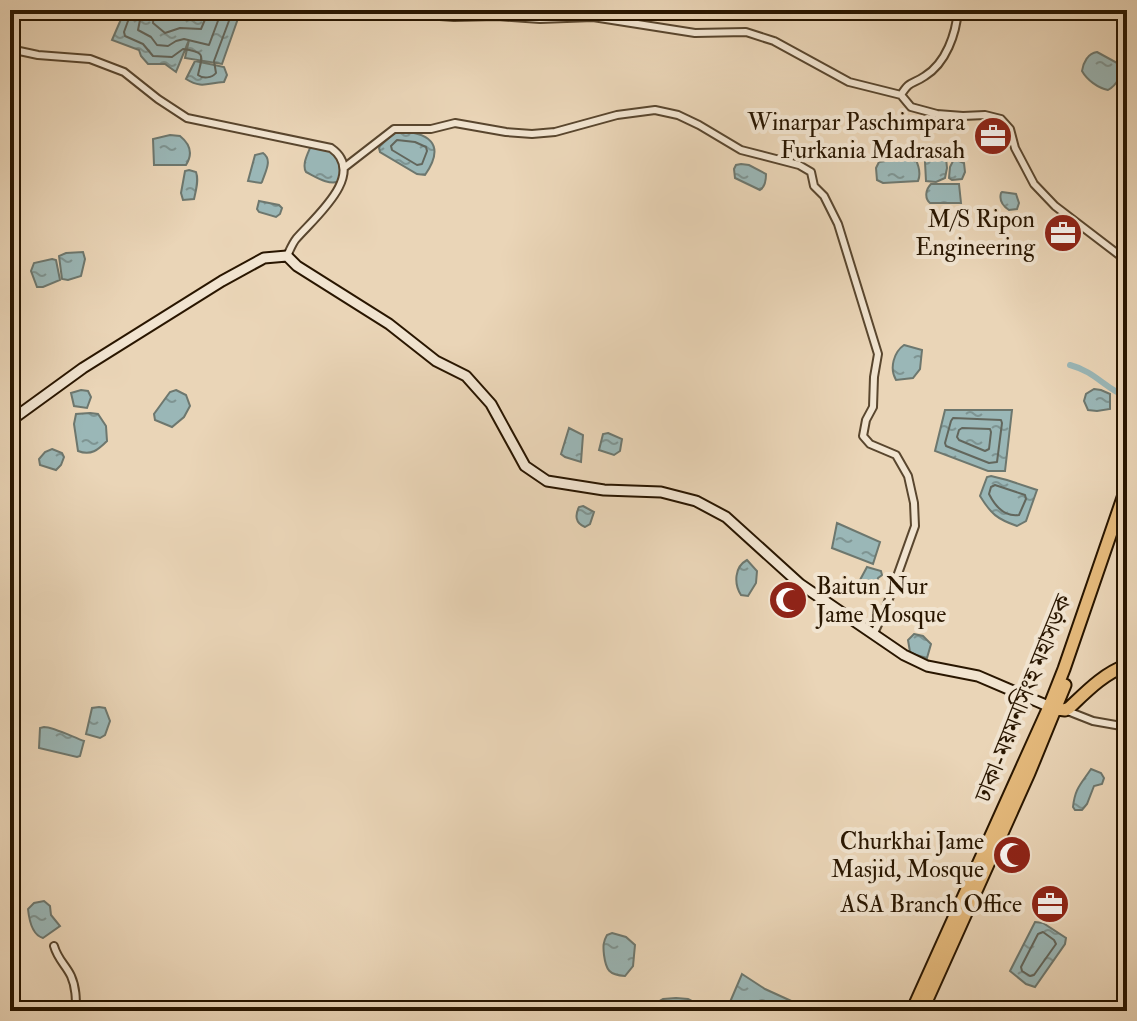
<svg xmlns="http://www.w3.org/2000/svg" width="1137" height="1021" font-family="'IM FELL Double Pica','Noto Serif Bengali',serif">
<defs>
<pattern id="water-ripples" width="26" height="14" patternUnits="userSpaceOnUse" patternTransform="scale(2)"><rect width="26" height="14" fill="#9ab7b7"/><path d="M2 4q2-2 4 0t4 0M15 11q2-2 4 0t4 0" fill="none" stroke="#7e9492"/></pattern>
</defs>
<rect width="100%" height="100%" fill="#ead5b7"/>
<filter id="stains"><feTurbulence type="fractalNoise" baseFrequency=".0025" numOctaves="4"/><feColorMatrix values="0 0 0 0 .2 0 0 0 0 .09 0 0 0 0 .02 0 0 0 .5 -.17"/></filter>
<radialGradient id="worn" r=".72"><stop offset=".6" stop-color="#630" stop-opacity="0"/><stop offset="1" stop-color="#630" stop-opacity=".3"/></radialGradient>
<path fill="url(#water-ripples)" stroke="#6d776e" stroke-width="2" d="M125,10H241L222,64L185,58L189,40L176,72L165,64H148L141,56L139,50L112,40Z
M1097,52L1119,64C1123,74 1117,85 1108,90C1098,88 1087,80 1082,71C1083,63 1088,53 1097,52Z
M195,61L224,67L227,75L224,82C207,83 202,89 186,79Z
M396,131C428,132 447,143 425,175L417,174L380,152L379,148L380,146Z
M170,135L180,136C190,144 193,154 186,165H154L153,139Z
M314,146C337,150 344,158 340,181C329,186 316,177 306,172C302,165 307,155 310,148Z
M263,153C273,160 265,172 262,182L261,183L248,181L255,155Z
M941,156L946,158L947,168L945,178L936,182L926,181L925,162L929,157Z
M912,157L915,158C918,164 921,174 918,181L883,183L877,180L876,168L879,162Z
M954,159L964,163L965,172L962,179L952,180L949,178L950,167Z
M741,164L749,165L766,174C766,180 765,187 760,190L735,178L734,169L736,165Z
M189,170L196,172C199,180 196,190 194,199L183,200L181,193L185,171Z
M931,184H959L961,203H930C924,198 926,189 931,184Z
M1002,192L1016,194L1019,203L1017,209L1009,210C1003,206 999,200 1001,193Z
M259,201L279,205L282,208L280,214L276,217L259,212L257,209Z
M83,252L85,259L81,276L68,280L62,279L59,256L66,253Z
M52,259L56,260L60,280L43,287H37L31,271L34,263Z
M904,345L922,350L920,369L913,378L896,380C889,368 894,352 904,345Z
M1094,389L1101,390L1110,394V409L1097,411L1088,410L1084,401L1086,394Z
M81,390L88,391L91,397L87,408L74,406L71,393Z
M176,390L186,395L190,406L184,417L172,427L155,420L154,414L170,392Z
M945,410H1012L1005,471H988L935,451Z
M90,413L98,414L106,426L107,441C98,450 91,456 78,451L74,424L76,414Z
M569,428L583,435L581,462L565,457L561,454Z
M608,433L622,439L620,451L614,455L599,450L603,434Z
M52,449L62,453L64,457L61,465L56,470L40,465L39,459L45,452Z
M991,476L1007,480L1037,490L1026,521L1017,526C997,519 991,514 980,496L987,477Z
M583,506L594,512L590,524L585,527C575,523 575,515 579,507Z
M837,523L880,542L873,564L832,548Z
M747,560L757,571L756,583L748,596L741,595C734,584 734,567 747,560Z
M867,567L881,571L882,575L878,578L876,588L871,589L861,585L860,580Z
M914,634L923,636L931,644L927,658L916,655L910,652L908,640Z
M99,707L105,708L110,721L105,735L100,738L86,734L92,708Z
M44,727C53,727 73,737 84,741L80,756L77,757L39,748L40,728Z
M1091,769L1101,773L1104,778L1102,784L1094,786L1087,804L1082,810H1075L1073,807C1075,788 1081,784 1091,769Z
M44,901L50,906L51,915L60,926L43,938C32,935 29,919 28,909L34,903Z
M1035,922L1043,923L1066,938L1065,944L1035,987L1026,984L1010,971Z
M612,933L626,937L635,945L633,966L625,976C609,975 606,970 604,955C603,946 603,942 607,935Z
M742,974L765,989L798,1004L794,1011H741L732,1006L730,1002Z
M676,998L688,999L712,1011H654L658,1002L663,999Z"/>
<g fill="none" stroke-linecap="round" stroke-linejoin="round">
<path stroke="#62665c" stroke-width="2" d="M132,10L124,32L125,36L143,44L153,56L172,57L183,49C207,52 202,56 198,75C203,79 212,78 216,73L214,61L233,10
M142,10L138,30L151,37L157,45L168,46L176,41L184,39L209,45L222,10
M154,10L153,23L165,33L180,28L201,29L209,10
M397,140L415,142L426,147L427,151L422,164L417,165L392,150L391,146Z
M953,418L1001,420L1002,423L997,462L989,463L946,446L945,443L951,421Z
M962,428L990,429L991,432L989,449L985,451L959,440L957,437L959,430Z
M995,485L1025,495L1026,499L1019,515C1005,517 995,506 989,494L991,487Z
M1043,932L1054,940L1056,944L1034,975L1030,976L1022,971L1021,967L1038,934Z"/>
<path stroke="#9ab7b7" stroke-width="6" d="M1070,365C1096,372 1104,388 1127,397"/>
<defs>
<path id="street" d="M393,10L397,13L454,17L497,16L540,19L593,17L695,33L746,32L774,41L849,82L901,95
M958,10C956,34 946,63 925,76C912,85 910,80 901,95L911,107L937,114L963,116L985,115L1001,119L1010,129L1015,148L1034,184L1055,206L1127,261
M10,49L38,55L90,59L124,72L158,99L187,118L331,148C368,174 314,218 296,239C292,244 290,250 287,256
M345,167L394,129H431L455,123L506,132L532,134L555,132L617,115L655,110L678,115L699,125L741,150L799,165L811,172L814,186L824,196L838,224L878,354L874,377L873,407L866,420L863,436L870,444L896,455L908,476L914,503L915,526L885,610L874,633
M1065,710L1093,721L1127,727
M54,946C58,960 66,965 71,976C76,987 76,999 76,1011"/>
<path id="secondary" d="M10,421L83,368L222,281L264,258L287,256L297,266L389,324L436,361L466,376L491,404L525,466L547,481L604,490L661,492L696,501L726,517L800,584L904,655L927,666L978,676L1055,709"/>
<path id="highway" d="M1057,709L1065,710L1069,708C1087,691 1103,674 1127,665
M912,1011L1049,707L1064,669L1127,486
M922,1011L1029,773L1065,685"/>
</defs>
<use href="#street" stroke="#59462e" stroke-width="10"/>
<use href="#secondary" stroke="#291600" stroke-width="13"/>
<use href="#highway" stroke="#291600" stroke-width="15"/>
<use href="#street" stroke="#f1e4d0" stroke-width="6"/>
<use href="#secondary" stroke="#f1e4d0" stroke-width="9"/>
<use href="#highway" stroke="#e5ba7c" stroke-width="11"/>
</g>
<defs>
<symbol id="office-disc" viewBox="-11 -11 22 22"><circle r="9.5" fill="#8f2418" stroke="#f1e4d0"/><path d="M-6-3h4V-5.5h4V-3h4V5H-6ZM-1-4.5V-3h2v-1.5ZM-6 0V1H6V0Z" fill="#fff"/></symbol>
<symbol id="mosque-disc" viewBox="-11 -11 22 22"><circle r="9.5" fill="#8f2418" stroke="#f1e4d0"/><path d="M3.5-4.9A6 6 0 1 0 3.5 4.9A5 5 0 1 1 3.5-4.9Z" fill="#fff"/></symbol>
</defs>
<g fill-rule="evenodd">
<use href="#office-disc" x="971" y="114" width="44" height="44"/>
<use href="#office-disc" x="1041" y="211" width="44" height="44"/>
<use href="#mosque-disc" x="766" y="578" width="44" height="44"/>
<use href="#mosque-disc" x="990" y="833" width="44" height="44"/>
<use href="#office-disc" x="1028" y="882" width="44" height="44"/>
</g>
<g text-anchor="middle" stroke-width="8" stroke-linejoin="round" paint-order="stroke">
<g font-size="24" fill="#291600" stroke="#f1e4d0" text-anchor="end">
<text x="965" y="130">Winarpar Paschimpara<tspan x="965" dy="28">Furkania Madrasah</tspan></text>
<text x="1035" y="227">M/S Ripon<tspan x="1035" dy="28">Engineering</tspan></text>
<text x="816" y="594" text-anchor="start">Baitun Nur<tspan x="816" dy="28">Jame Mosque</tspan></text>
<text x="984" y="849">Churkhai Jame<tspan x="984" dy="28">Masjid, Mosque</tspan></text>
<text x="1022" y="912">ASA Branch Office</text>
</g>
<g font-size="24" fill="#291600" stroke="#f1e4d0">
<text transform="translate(1023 698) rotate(-68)" y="8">ঢাকা-ময়মনসিংহ মহাসড়ক</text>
</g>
</g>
<rect width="1137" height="1021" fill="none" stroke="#ead5b7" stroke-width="40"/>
<rect x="12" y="12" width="1113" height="997" fill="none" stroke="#291600" stroke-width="4"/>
<rect x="20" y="20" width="1097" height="981" fill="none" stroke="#291600" stroke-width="2"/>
<rect width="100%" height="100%" filter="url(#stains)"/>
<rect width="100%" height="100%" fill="url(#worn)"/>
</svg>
